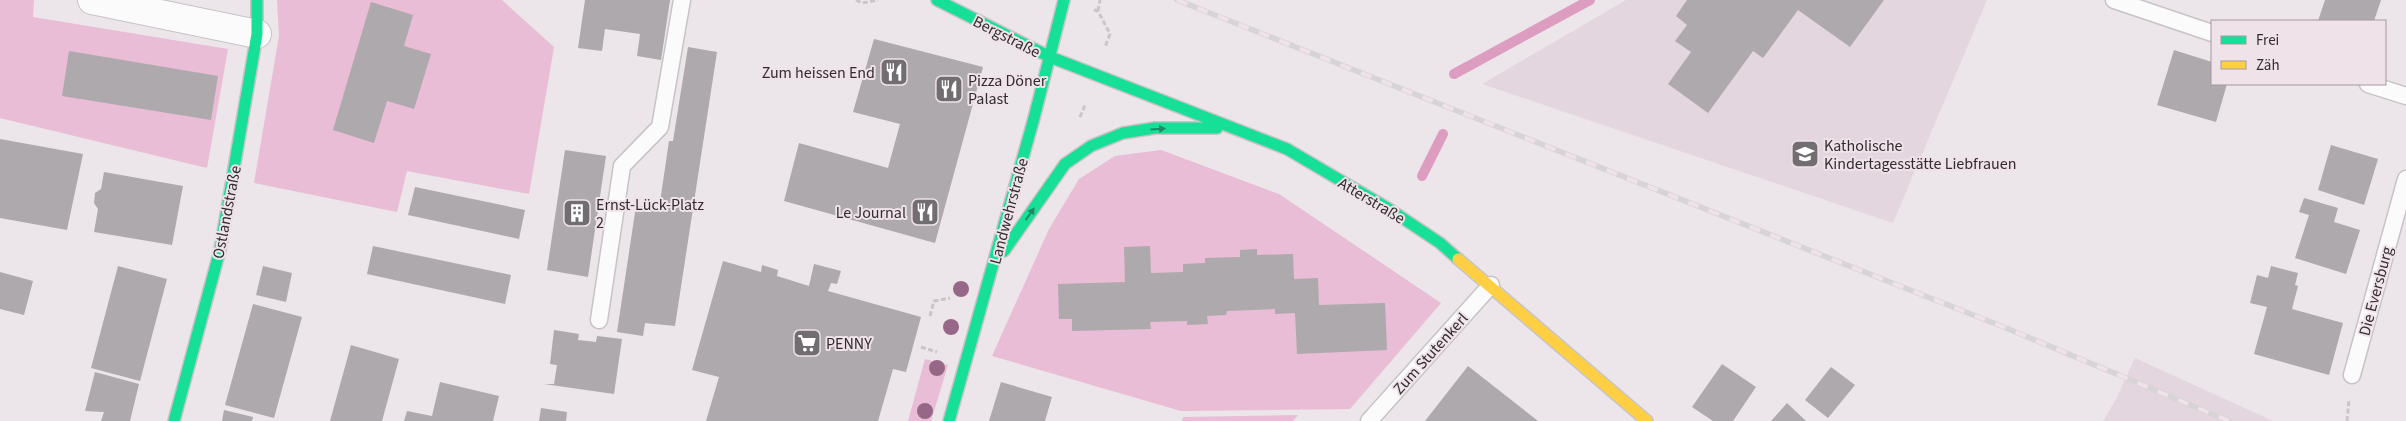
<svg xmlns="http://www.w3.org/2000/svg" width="2406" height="421" font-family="'Source Sans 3',sans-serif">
<rect width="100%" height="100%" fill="#ece5e9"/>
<path fill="#e4d6de" d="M1626,0H1987L1893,223L1482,84Z
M2135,358L2273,421H2103L2115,401Z"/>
<path fill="#e8bdd5" d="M0,0H34L33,17L228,49L207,168L0,118Z
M277,0H502L554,47L529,194L407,171L397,212L254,183L279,36Z
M1161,150L1279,194L1441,303L1350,409L1181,411L992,356L1049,229L1079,179L1115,156Z
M925,359L948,365L931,421H908Z
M1298,415L1293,421H1182L1183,417Z"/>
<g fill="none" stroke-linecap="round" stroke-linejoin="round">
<path stroke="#dc9dc1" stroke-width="10" d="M1454,74L1590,0
M1422,176L1443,134"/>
</g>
<path fill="#aea9ac" d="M585,0H670L661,60L637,56L640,34L605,29L602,51L578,48Z
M1687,0H1884L1850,47L1798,10L1763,58L1753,51L1708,113L1668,84L1691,52L1675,41L1687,25L1676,16Z
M2325,0H2381L2374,21H2318Z
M371,2L413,15L404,46L431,54L414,109L387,101L374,143L333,130Z
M874,39L983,67L935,243L784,201L799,143L888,168L900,124L853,112Z
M688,47L717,52L675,326L645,323L643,336L617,332L636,206L659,209L669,141H673Z
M2174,50L2212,62V84H2227L2216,122L2157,105Z
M69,51L218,76L211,120L62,96Z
M0,139L83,154L67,230L0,218Z
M2331,145L2378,159L2364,205L2318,190Z
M565,150L606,156L588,277L547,270Z
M104,172L183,186L172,245L94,232L98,209L94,203L95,193L101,189Z
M415,187L525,210L519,239L408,215Z
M2304,198L2338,208L2334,222L2360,230L2346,274L2295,258L2309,215L2299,212Z
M373,246L511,275L505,304L367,274Z
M1150,246L1151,273L1183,272V264L1205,263V258L1240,257V250L1257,249V255L1293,254L1294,279L1318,278L1319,305L1385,303L1387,350L1297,354L1295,313L1275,314V309L1227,311L1226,315L1207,316L1208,324L1187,325V321L1150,322L1151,329L1072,331V319H1059L1058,284L1125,282L1124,247Z
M723,261L761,272L762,265L778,270L777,276L809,286L814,264L841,271L837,284L831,283L828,291L921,317L906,372L893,369L878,421H706L719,377L692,370Z
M118,266L167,279L140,381L91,368Z
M263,266L292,273L286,302L256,295Z
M2271,266L2298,273L2295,285L2298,286L2292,309L2343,323L2329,375L2254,354L2267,307L2250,303L2257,275L2268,278Z
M0,272L33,281L24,315L0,309Z
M253,304L302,317L274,418L225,405Z
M554,330L579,334L578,340L596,342L597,336L622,339L614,394L544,384H554L557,365L550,364Z
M351,345L399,359L382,421H330Z
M1722,364L1756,387L1733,421H1713L1692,407Z
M1468,366L1538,421H1425Z
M1831,367L1855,385L1828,418L1805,400Z
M95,372L139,384L130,421H101L104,412L85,411Z
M440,382L499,396L493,421H404L407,411L432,416Z
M1001,382L1052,397L1045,421H989Z
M1787,403L1806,421H1771Z
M541,408L567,412L566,421H539Z
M224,410L253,417L252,421H222Z"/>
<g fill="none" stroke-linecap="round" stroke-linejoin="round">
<defs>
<path id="lane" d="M2114,0L2212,33
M2368,84L2406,96
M599,320L622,166L660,127L682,0
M2352,375L2406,179
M1369,421L1491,285"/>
<path id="street" d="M92,0L257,34"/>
<path id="fast" d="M937,0L1050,57L1287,149L1389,209L1440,243L1458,259
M1004,251L1065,164L1091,146L1123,133L1155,128H1217
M174,421L220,250L257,34V0
M949,421L1034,118L1064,0"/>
<path id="slow" d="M1458,259L1647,421"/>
</defs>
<use href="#lane" stroke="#c8c3c6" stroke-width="19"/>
<use href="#street" stroke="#c8c3c6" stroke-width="30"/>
<use href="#fast" stroke="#c8c3c6" stroke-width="14"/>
<use href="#slow" stroke="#c8c3c6" stroke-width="14"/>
<path stroke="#c9c6c8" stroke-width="3" stroke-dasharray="5 2.5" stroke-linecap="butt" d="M856,0L862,3L878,0
M1094,10L1098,11L1110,34L1105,47
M1098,11L1100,0
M1080,117L1085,105
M930,316L934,301L950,298
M921,347L937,352
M2347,421L2349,400"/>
<use href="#lane" stroke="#fcfbfc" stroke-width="16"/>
<use href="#street" stroke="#fcfbfc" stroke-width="28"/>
<use href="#fast" stroke="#16e098" stroke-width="11"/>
<use href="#slow" stroke="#ffcf43" stroke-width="11"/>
<defs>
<path id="rail" d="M1177,0L2006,328L2229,421"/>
</defs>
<use href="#rail" stroke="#d6d4d5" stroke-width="5.5"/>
<use href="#rail" stroke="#efe2e9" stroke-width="4" stroke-dasharray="11" stroke-linecap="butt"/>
</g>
<g fill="#976788">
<circle cx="961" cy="289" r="8"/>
<circle cx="951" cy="327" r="8"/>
<circle cx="937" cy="368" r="8"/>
<circle cx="925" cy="411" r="8"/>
</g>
<defs><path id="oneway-solid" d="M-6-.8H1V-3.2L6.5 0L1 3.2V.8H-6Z" transform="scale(1.25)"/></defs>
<g fill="#248664">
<use href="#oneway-solid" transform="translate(1158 129) rotate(-3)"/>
<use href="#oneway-solid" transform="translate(1030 214) rotate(-55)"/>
</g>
<defs>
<symbol id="restaurant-square" viewBox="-11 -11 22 22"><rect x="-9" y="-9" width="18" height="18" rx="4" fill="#726d70" stroke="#efe2e9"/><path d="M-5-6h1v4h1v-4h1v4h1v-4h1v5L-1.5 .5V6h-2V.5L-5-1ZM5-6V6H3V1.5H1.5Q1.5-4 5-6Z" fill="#fff"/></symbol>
<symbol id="school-square" viewBox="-11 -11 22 22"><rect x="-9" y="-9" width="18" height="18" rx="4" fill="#726d70" stroke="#efe2e9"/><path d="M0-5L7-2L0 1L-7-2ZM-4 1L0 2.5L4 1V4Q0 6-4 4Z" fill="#fff"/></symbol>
<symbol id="building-square" viewBox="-11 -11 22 22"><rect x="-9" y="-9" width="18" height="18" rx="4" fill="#726d70" stroke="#efe2e9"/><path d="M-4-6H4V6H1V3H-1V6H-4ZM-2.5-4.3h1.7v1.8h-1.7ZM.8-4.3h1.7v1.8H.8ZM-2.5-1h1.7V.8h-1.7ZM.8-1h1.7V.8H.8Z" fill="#fff"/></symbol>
<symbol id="supermarket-square" viewBox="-11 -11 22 22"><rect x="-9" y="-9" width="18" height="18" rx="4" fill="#726d70" stroke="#efe2e9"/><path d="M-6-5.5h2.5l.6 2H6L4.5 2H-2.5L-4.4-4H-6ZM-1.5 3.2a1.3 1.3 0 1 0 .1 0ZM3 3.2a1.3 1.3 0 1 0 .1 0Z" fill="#fff"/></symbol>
</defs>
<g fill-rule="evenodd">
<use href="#restaurant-square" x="878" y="56" width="32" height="32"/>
<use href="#restaurant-square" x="933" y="73" width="32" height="32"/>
<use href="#school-square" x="1789" y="138" width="32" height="32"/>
<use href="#restaurant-square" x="909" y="196" width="32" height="32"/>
<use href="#building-square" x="561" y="197" width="32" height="32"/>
<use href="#supermarket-square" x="791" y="327" width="32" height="32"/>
</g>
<g text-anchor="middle" stroke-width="4" stroke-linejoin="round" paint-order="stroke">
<g font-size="16" fill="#312d2f" stroke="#efe2e9">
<text transform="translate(1007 36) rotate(27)" y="6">Bergstraße</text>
<text transform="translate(1372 200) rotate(31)" y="6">Atterstraße</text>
<text transform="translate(1008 211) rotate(-75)" y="6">Landwehrstraße</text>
<text transform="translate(226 212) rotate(-79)" y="6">Ostlandstraße</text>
<text transform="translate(2375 291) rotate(-75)" y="6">Die Eversburg</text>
<text transform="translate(1430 353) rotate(-48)" y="6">Zum Stutenkerl</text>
</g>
<g font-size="16" fill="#312d2f" stroke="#efe2e9" text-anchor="start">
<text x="875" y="78" text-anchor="end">Zum heissen End</text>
<text x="968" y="86">Pizza Döner<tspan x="968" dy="18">Palast</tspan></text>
<text x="1824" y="151">Katholische<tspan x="1824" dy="18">Kindertagesstätte Liebfrauen</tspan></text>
<text x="596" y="210">Ernst-Lück-Platz<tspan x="596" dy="18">2</tspan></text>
<text x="906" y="218" text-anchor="end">Le Journal</text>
<text x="826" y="349">PENNY</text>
</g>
</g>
<rect x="2211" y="20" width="175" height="65" fill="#efe2e9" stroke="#a39a9f"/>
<rect x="2221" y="36" width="25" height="8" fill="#16e098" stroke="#a39a9f"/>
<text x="2256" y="45" font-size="15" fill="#312d2f">Frei</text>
<rect x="2221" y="61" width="25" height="8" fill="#ffcf43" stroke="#a39a9f"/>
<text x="2256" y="70" font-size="15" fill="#312d2f">Zäh</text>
</svg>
